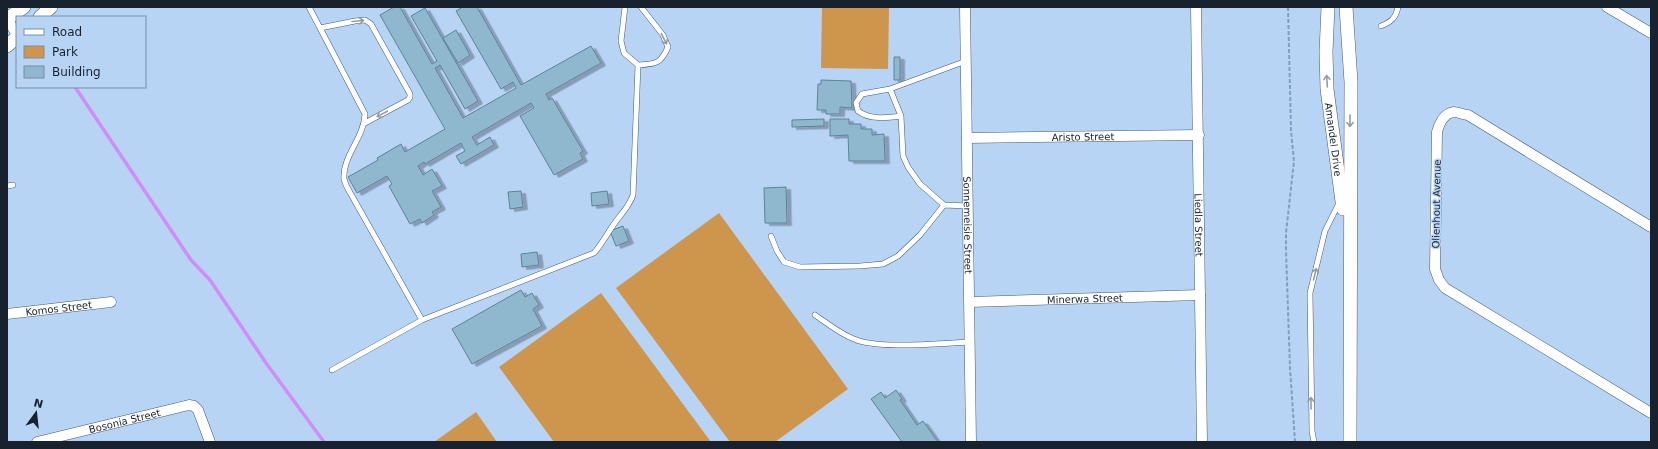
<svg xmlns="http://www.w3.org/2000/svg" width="1658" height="449" font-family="'DejaVu Sans',sans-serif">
<defs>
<filter id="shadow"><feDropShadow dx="4.5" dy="2.5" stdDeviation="0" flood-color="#0004"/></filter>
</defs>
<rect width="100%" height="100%" fill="#b8d4f5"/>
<path fill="#cd964c" d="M822,7H889L888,69L821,68Z
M719,213L848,389L775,442H730L616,288Z
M601,293L711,442H554L499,367Z
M476,412L497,442H434Z"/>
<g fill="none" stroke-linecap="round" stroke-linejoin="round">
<path stroke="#d08ef5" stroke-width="3.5" d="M75,87L191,260L210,280L266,363L324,442"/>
</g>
<path fill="#8fb8ce" stroke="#5b8398" filter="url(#shadow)" d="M394,7H400L432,64L437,61L411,16L425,8L478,101L465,109L440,65L435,68L463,118L516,88L513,82L501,89L456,11L463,7H477L521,85L591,46L601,63L546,94L549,100L552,98L583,151L580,153L583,159L554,175L520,116L534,108L531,103L472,137L477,145L490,137L494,145L461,164L456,156L465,151L461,143L425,164L424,162L418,166L423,175L432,169L442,186L432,191L441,207L432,212L434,215L422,223L420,219L410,224L389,186L392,184L387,176L357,193L348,177L378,160L377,158L401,144L405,152L445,129L380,15Z
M456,30L470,55L458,63L443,38Z
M894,57H900V80H894Z
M821,80L851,81L852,108L840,107V114H826V110H817L818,84H821Z
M824,119V126L792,127V120Z
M830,119H849V124H861V129H872V135L884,134L885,161H849L848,135L830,136Z
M786,187L787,223H765L764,188Z
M521,191L523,207L510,209L508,192Z
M607,191L609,204L592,206L591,193Z
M623,226L629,241L616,246L610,231Z
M537,252L539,265L522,267L521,254Z
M521,290L525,297L532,293L539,305L533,309L542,326L472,364L452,329Z
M896,390L902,399L900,400L917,425L923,421L938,442H902L871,399L881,392L885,398Z"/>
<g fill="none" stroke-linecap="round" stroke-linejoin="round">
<defs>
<path id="service" d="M309,7L365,114C364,138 342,157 344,179C345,184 349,191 352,196L422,320
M625,7L621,41L624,53L638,65C655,64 661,64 668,47L663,35L641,7
M1381,26C1391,22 1396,18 1398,7
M320,28L355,21L365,20L371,24L410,94V97L408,100L365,123
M890,89L901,116L903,156L908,167L920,184L944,205L968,206
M901,116C887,118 870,120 858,111L856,103L862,94L890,89L966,61
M7,186L13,185
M771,236L777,251L784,262L800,267L860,266L883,264L898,256L920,235L944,205
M815,315C827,323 840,334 854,339C880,350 941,343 970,342
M332,370L422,320L594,253C602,244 607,234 614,224C621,214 629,207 633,195L638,65
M1314,442L1312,431L1310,293L1325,231L1339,203"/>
<g id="minor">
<path id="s1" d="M965,7L971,442"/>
<path id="s2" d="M1196,7L1202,442"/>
<path d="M1607,7L1651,33"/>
<path d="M7,18L17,35"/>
<path id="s3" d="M967,138L1199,135"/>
<path d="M1651,227L1468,115C1464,115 1458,112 1454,112C1444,113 1439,124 1437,132L1435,269L1439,280L1445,288L1651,413"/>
<path id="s4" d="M970,302L1200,295"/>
<path id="s5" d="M7,314L111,302"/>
<path id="s6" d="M37,442L189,405L194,406L198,410L210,442"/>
</g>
<g id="tertiary">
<path id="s7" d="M1328,7L1326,52L1327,89L1343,209"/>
<path d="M1346,7L1351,82L1350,442"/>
<path d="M40,17L51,7"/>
<path d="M7,19L24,7"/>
<path d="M7,46L17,37"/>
</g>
</defs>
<use href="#service" stroke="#425b77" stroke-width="6"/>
<use href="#minor" stroke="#425b77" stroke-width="11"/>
<use href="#tertiary" stroke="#425b77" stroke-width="14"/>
<path stroke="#869db7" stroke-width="2" stroke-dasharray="4 2" stroke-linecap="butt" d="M1288,7L1291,131L1294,161L1286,233V251L1290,368L1295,442"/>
<use href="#service" stroke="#fff" stroke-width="5"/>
<use href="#minor" stroke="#fff" stroke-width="10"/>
<use href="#tertiary" stroke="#fff" stroke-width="13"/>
</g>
<defs><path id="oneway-shaft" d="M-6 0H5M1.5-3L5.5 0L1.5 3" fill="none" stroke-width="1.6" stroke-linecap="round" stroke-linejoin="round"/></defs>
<g stroke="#979ca1">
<use href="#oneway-shaft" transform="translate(358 21) rotate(-5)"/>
<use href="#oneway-shaft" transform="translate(664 39) rotate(63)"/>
<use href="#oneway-shaft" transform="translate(1327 81) rotate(-93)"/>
<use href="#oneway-shaft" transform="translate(382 114) rotate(152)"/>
<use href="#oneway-shaft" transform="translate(1350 121) rotate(90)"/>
<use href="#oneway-shaft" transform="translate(1315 274) rotate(-76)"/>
<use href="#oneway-shaft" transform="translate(1311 403) rotate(-91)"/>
</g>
<g text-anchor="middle" stroke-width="3" stroke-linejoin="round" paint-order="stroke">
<g font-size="10" fill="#18222e" stroke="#b8d4f5">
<text dy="4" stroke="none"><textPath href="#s3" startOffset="116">Aristo Street</textPath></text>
<text dy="4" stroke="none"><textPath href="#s7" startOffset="133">Amandel Drive</textPath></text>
<text transform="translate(1436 204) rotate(-89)" y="4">Olienhout Avenue</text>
<text dy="4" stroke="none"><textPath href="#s1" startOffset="218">Sonnemeisie Street</textPath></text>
<text dy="4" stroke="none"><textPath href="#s2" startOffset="218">Liedla Street</textPath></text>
<text dy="4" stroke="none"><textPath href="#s4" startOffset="115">Minerwa Street</textPath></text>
<text dy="4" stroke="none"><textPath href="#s5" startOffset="52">Komos Street</textPath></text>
<text dy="4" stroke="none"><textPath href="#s6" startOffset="90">Bosonia Street</textPath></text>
</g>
</g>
<rect width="1658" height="449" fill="none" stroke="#18222e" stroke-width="16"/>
<rect x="16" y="16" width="130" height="72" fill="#b8d4f5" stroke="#788da5"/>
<rect x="24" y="29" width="20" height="6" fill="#ffffff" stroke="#788da5"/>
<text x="52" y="36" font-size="12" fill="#18222e">Road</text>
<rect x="24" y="46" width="20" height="12" fill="#cd964c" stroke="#788da5"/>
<text x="52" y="56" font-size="12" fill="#18222e">Park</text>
<rect x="24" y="66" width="20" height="12" fill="#8fb8ce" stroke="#788da5"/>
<text x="52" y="76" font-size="12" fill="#18222e">Building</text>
<g transform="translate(36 413) rotate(15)" stroke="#b8d4f5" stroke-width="3" paint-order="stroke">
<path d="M0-3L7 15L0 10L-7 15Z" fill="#18222e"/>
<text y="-6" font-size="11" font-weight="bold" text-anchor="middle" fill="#18222e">N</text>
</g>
</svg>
